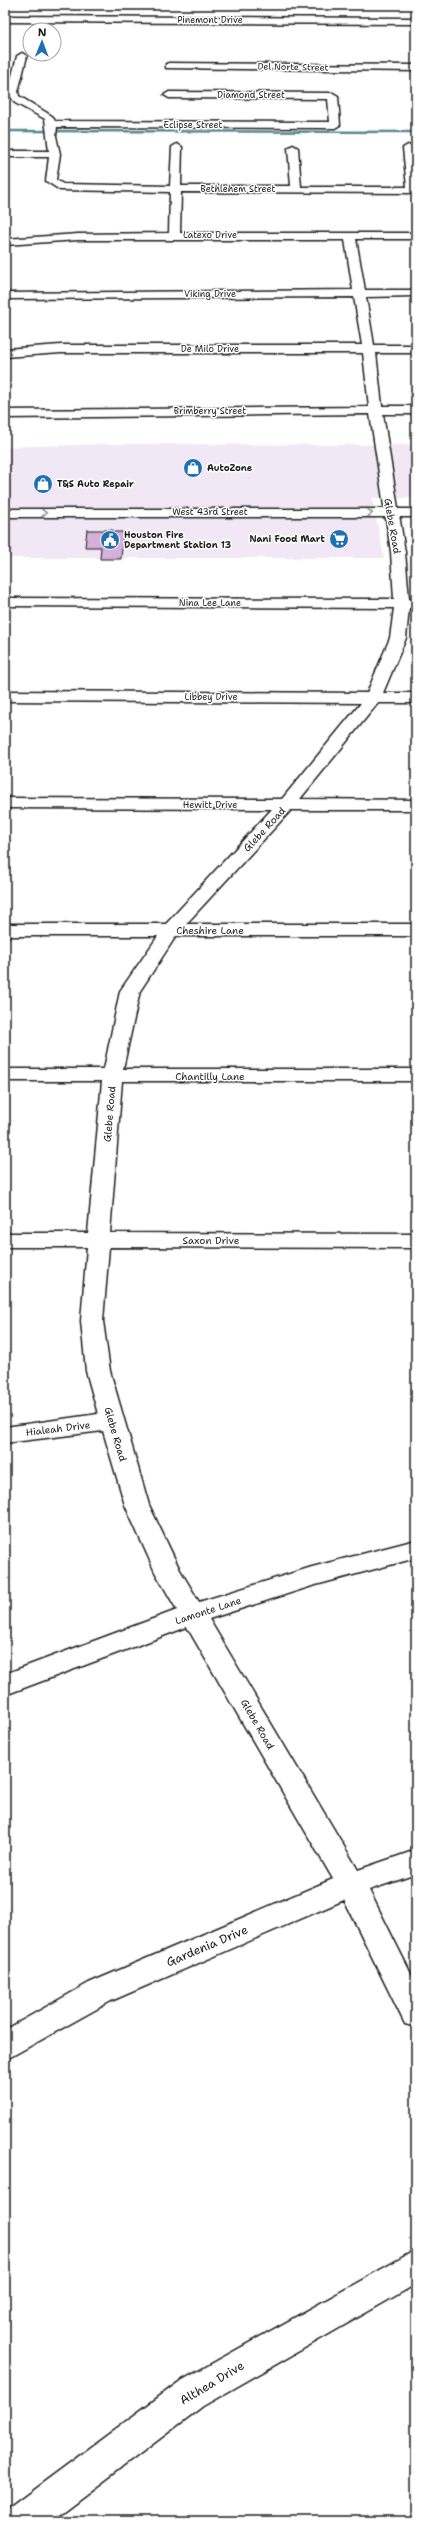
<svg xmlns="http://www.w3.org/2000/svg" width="421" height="2526" font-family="'Shantell Sans',sans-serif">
<rect width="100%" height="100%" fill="#fff"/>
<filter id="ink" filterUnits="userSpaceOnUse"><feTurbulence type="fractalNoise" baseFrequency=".025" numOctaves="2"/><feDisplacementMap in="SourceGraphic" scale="8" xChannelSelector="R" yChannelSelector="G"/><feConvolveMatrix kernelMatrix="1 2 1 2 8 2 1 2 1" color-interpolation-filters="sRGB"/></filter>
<g filter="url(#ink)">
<path fill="#f2e7f4" d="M106,444L416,445V498H372L384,558H5V447Z"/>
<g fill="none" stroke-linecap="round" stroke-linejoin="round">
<path stroke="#588790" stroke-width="2.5" d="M5,131L416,132"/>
</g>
<path fill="#d5b0d9" stroke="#1c1c1c" d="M87,530H113V532H123L121,559H100L101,547H85Z"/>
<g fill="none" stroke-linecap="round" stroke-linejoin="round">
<defs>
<path id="minor" d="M22,53L27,56L18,92L19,96L52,116L55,121L330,122L328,99L169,98L164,95L169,92L333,93L338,96L340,125L335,128L57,127L56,136L60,154L56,180L63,184L170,186L172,147L177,144L182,147L181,186H291L288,148L293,145L298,148L301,187H407L403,148L408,145L413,148L416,193L181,192L180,233H416V239H356L365,290H416V296L366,297L374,345H416V353H376L382,406H416V414H383L405,552L409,599L416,600V608H409L406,638L383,693H416V703H378L300,799L416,800V810H291L186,924H416V936H176L140,991L123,1069H416V1081H122L110,1233L416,1234V1248L109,1247L103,1321L110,1371L149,1505L180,1570L199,1602L312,1567L416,1540V1558L312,1586L209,1619L358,1870L416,1850V1874L369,1890L416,1984V2027L405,2024L344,1900L111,2001L5,2060V2030L89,1983L333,1879L187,1627L5,1695V1674L177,1610L155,1572L125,1505L103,1431L5,1443V1427L98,1414L86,1371L81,1321L87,1247H5V1233H88L102,1081H5V1069H104L120,991L158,936H5V924H166L272,809L5,808V798L282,799L361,703L5,701V691L367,693L390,638L394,608L5,606V598L394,599L391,552L370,414L5,418V410L369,407L363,353H61L5,357V349L61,345H362L354,297L5,299V293L353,290L345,240H78L5,245V239L78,234L169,233L170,192L60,190L46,181L49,157H5V151H49L45,119L15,103L8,92L17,56Z
M169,63L416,65V71L166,68V64Z
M416,2250V2284L203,2406L51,2521H5L9,2508L179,2382Z"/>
<path id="secondary" d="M5,16L416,18V24L5,22Z
M5,509H416V517H5Z"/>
</defs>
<use href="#minor" stroke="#1c1c1c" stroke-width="3"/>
<use href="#secondary" stroke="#1c1c1c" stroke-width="3"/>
<use href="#minor" fill="#fff" fill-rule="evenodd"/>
<use href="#secondary" fill="#fff" fill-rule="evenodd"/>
</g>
<defs><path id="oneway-chevron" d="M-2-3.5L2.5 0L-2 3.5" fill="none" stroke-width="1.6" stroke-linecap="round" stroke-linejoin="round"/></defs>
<g stroke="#999">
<use href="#oneway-chevron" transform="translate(44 513)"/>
<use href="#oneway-chevron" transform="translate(370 513)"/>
</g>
</g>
<defs>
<symbol id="shop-disc" viewBox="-11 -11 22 22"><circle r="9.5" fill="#1f6fb2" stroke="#fff"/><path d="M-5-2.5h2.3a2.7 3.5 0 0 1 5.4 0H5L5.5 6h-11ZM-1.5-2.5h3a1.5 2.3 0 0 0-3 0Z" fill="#fff"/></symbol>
<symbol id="supermarket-disc" viewBox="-11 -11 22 22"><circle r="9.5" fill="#1f6fb2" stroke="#fff"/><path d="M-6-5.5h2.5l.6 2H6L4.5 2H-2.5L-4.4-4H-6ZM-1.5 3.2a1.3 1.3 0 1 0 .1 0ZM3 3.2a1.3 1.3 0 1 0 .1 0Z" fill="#fff"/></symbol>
<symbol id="civic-disc" viewBox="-11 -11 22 22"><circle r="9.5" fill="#1f6fb2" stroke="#fff"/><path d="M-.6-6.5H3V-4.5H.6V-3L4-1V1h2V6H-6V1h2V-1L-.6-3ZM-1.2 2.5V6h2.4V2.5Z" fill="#fff"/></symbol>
</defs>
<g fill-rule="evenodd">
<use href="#shop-disc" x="182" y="457" width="22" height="22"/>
<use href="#shop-disc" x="32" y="473" width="22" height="22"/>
<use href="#supermarket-disc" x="328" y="528" width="22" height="22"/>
<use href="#civic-disc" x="99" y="529" width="22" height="22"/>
</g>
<g text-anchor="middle" stroke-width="3" stroke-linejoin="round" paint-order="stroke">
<g font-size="9" fill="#1c1c1c" stroke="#fff">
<text x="210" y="23">Pinemont Drive</text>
<text transform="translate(293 67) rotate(1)" y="3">Del Norte Street</text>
<text x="251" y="98">Diamond Street</text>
<text x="193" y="128">Eclipse Street</text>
<text x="238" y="192">Bethlehem Street</text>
<text x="210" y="238">Latexo Drive</text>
<text x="210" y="297">Viking Drive</text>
<text x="210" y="352">De Milo Drive</text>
<text x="210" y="414">Brimberry Street</text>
<text x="210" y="515">West 43rd Street</text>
<text x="210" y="606">Nina Lee Lane</text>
<text x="211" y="700">Libbey Drive</text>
<text x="210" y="808">Hewitt Drive</text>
</g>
<g font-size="9" font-weight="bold" fill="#1c1c1c" stroke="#fff" text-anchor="start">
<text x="207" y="471">AutoZone</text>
<text x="57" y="487">T&amp;S Auto Repair</text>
<text x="124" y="538">Houston Fire<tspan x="124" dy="10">Department Station 13</tspan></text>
<text x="325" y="542" text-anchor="end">Nani Food Mart</text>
</g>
<g font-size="10" fill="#1c1c1c" stroke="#fff">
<text transform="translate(393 526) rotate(80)" y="4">Glebe Road</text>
<text transform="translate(264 829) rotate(-47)" y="4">Glebe Road</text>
<text x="210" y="934">Cheshire Lane</text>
<text x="210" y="1080">Chantilly Lane</text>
<text transform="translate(109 1114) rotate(-85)" y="4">Glebe Road</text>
<text x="211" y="1244">Saxon Drive</text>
<text transform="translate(58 1428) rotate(-7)" y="4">Hialeah Drive</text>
<text transform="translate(116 1434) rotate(74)" y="4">Glebe Road</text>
<text transform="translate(208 1610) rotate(-18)" y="4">Lamonte Lane</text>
<text transform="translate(258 1724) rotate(60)" y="4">Glebe Road</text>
</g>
<g font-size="12" fill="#1c1c1c" stroke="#fff">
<text transform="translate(207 1946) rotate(-23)" y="4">Gardenia Drive</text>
<text transform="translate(212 2383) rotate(-31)" y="4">Althea Drive</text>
</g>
</g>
<rect width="421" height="2526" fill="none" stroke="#fff" stroke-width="20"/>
<rect x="10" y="10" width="401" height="2506" fill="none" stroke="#1c1c1c" stroke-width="1.5" filter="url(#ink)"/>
<g transform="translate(42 42) rotate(1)"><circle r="19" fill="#ffffff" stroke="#a4a4a4"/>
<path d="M0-3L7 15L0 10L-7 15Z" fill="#1f6fb2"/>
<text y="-6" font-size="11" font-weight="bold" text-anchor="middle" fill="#1c1c1c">N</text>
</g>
</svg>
